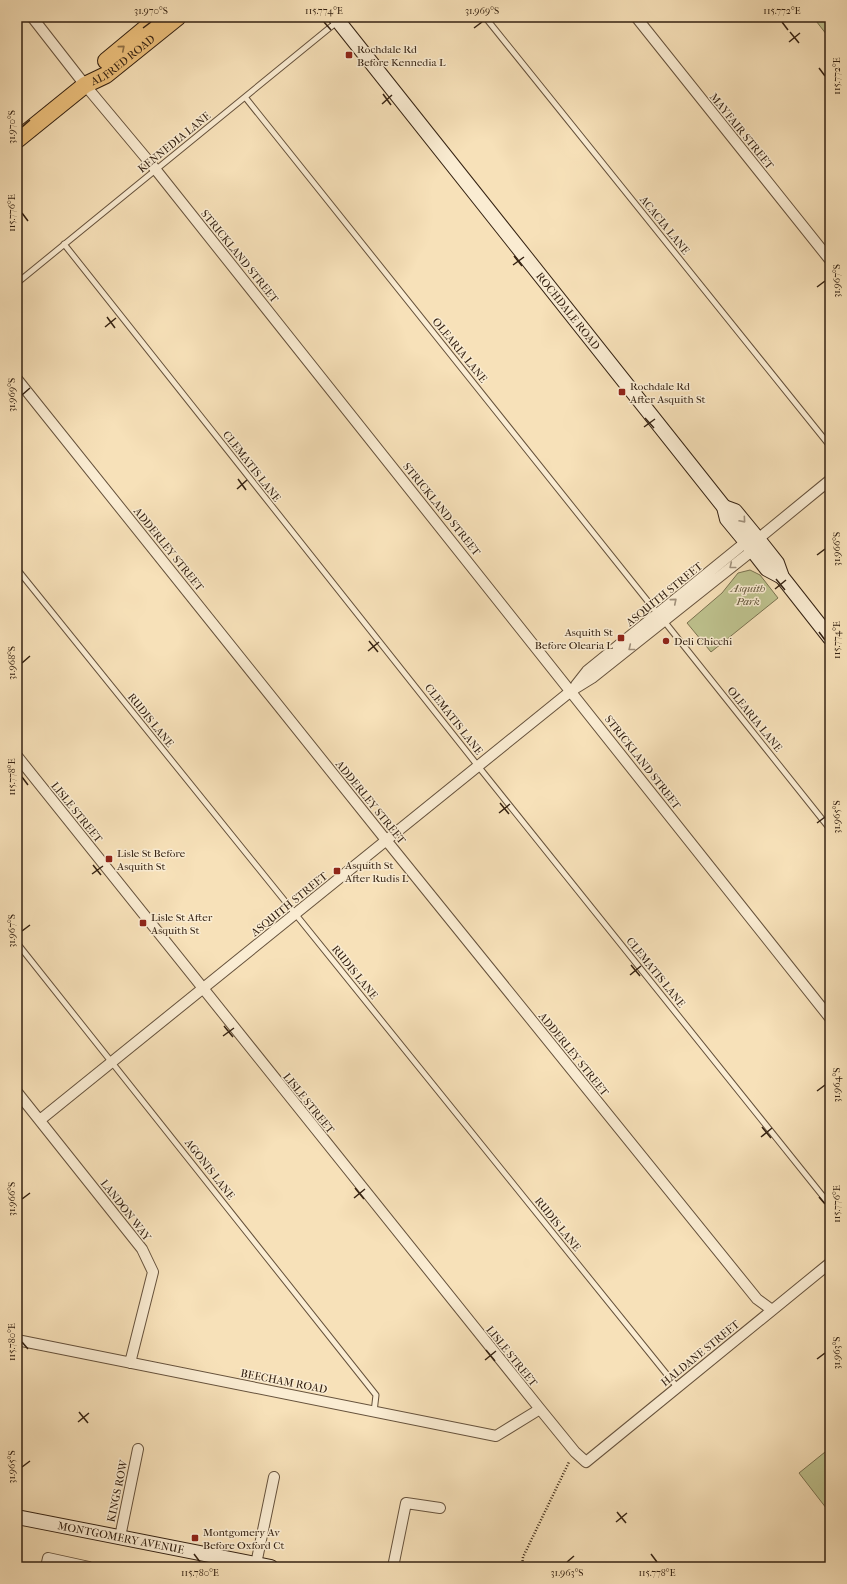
<svg xmlns="http://www.w3.org/2000/svg" width="847" height="1584" font-family="'IM FELL French Canon',serif">
<rect width="100%" height="100%" fill="#f7e1b9"/>
<filter id="stains"><feTurbulence type="fractalNoise" baseFrequency=".005" numOctaves="4"/><feColorMatrix values="0 0 0 0 .2 0 0 0 0 .09 0 0 0 0 .02 0 0 0 .5 -.17"/></filter>
<radialGradient id="worn" r=".72"><stop offset=".6" stop-color="#630" stop-opacity="0"/><stop offset="1" stop-color="#630" stop-opacity=".3"/></radialGradient>
<path fill="#bec28e" stroke="#7a7250" d="M813,17H830V39Z
M750,570L760,575L778,598L711,652L687,623L722,593L738,573Z
M830,1448V1513L799,1473Z"/>
<g fill="none" stroke-linecap="round" stroke-linejoin="round">
<defs>
<path id="lane" d="M485,17L830,446
M245,97L658,614
M64,244L478,766L830,1205
M17,283L338,21
M17,569L677,1387
M664,621L830,829
M17,943L376,1395L374,1412"/>
<path id="street" d="M32,17L85,85L156,170L830,1018
M636,17L830,260
M17,379L386,840L757,1299L772,1310
M576,685L587,671L746,542L758,539L830,480
M17,756L540,1409L575,1452L586,1462L830,1263
M17,1092L142,1249L153,1272L130,1363
M40,1120L571,691L592,678L753,550L755,546
M17,1340L496,1436L540,1409
M120,1537L138,1449
M256,1564L274,1477
M46,1567L48,1558L89,1567
M393,1567L406,1503L440,1508"/>
<g id="secondary">
<path id="s1" d="M335,17L724,507L727,519L746,542L767,569L782,577"/>
<path d="M724,507L735,511L758,539L777,563L782,577L830,638"/>
<path id="s2" d="M17,1517L271,1567"/>
</g>
<g id="primary">
<path d="M106,61L159,17"/>
<path id="s3" d="M17,140L85,85L106,75L178,17"/>
</g>
</defs>
<use href="#lane" stroke="#66523c" stroke-width="7"/>
<use href="#street" stroke="#66523c" stroke-width="12"/>
<use href="#secondary" stroke="#352212" stroke-width="16"/>
<use href="#primary" stroke="#352212" stroke-width="18"/>
<path stroke="#352212" stroke-width="2.5" stroke-dasharray="1 2" stroke-linecap="butt" d="M829,17L830,18
M522,1567L523,1557L569,1462"/>
<use href="#lane" stroke="#faecd2" stroke-width="5"/>
<use href="#street" stroke="#faecd2" stroke-width="10"/>
<use href="#secondary" stroke="#faecd2" stroke-width="14"/>
<use href="#primary" stroke="#ecc07c" stroke-width="16"/>
</g>
<defs><path id="oneway-chevron" d="M-2-3.5L2.5 0L-2 3.5" fill="none" stroke-width="1.6" stroke-linecap="round" stroke-linejoin="round"/></defs>
<use stroke="#907147" href="#oneway-chevron" transform="translate(122 48) rotate(-40)"/>
<g stroke="#a1917c">
<use href="#oneway-chevron" transform="translate(743 520) rotate(49)"/>
<use href="#oneway-chevron" transform="translate(732 566) rotate(141)"/>
<use href="#oneway-chevron" transform="translate(674 601) rotate(-40)"/>
<use href="#oneway-chevron" transform="translate(631 648) rotate(141)"/>
</g>
<path fill="none" stroke="#352212" stroke-width="1.5" d="M324,22L331,30M782,22L788,30M143,28L151,22M474,28L482,22M790,32L799,43M789,42L800,33M819,68L825,76M383,94L391,105M382,104L392,95M22,127L30,120M22,213L28,221M514,256L522,266M513,265L524,257M817,287L825,281M107,317L115,328M105,327L116,318M22,395L30,388M645,418L654,428M644,427L655,419M238,479L246,490M237,489L247,480M817,555L825,549M776,579L785,590M775,589L786,580M819,632L825,640M369,641L378,652M368,651L379,642M22,663L30,656M22,777L28,785M500,803L509,814M499,813L510,804M817,823L825,817M93,865L101,875M92,874L103,866M22,931L30,925M631,965L640,976M630,975L641,966M224,1026L233,1037M223,1036L234,1028M817,1091L825,1085M762,1127L771,1138M761,1137L772,1128M355,1188L364,1199M819,1197L825,1204M354,1198L365,1189M22,1199L30,1193M22,1342L28,1349M486,1350L495,1361M817,1359L825,1353M485,1360L496,1351M79,1412L88,1423M78,1422L89,1413M22,1467L30,1461M617,1512L626,1523M616,1522L627,1513M194,1554L200,1562M651,1554L657,1562M567,1562L574,1556"/>
<g fill="#8f2418" stroke="#faecd2" stroke-width="1.5">
<rect x="345" y="51" width="8" height="8" rx="2"/>
<rect x="618" y="388" width="8" height="8" rx="2"/>
<rect x="617" y="634" width="8" height="8" rx="2"/>
<circle cx="666" cy="641" r="4"/>
<rect x="105" y="855" width="8" height="8" rx="2"/>
<rect x="333" y="867" width="8" height="8" rx="2"/>
<rect x="139" y="919" width="8" height="8" rx="2"/>
<rect x="191" y="1534" width="8" height="8" rx="2"/>
</g>
<g text-anchor="middle" stroke-width="3" stroke-linejoin="round" paint-order="stroke">
<g font-size="11" fill="#352212" stroke="#faecd2" text-anchor="start">
<text x="357" y="53">Rochdale Rd<tspan x="357" dy="13">Before Kennedia L</tspan></text>
<text x="630" y="390">Rochdale Rd<tspan x="630" dy="13">After Asquith St</tspan></text>
<text x="613" y="636" text-anchor="end">Asquith St<tspan x="613" dy="13">Before Olearia L</tspan></text>
<text x="674" y="645">Deli Chicchi</text>
<text x="117" y="857">Lisle St Before<tspan x="117" dy="13">Asquith St</tspan></text>
<text x="345" y="869">Asquith St<tspan x="345" dy="13">After Rudis L</tspan></text>
<text x="151" y="921">Lisle St After<tspan x="151" dy="13">Asquith St</tspan></text>
<text x="203" y="1536">Montgomery Av<tspan x="203" dy="13">Before Oxford Ct</tspan></text>
</g>
<g font-size="11" fill="#352212" stroke="#faecd2">
<text dy="4" stroke="none"><textPath href="#s3" startOffset="133">ALFRED ROAD</textPath></text>
<text transform="translate(742 131) rotate(51)" y="4">MAYFAIR STREET</text>
<text transform="translate(174 142) rotate(-39)" y="4">KENNEDIA LANE</text>
<text transform="translate(665 225) rotate(51)" y="4">ACACIA LANE</text>
<text transform="translate(240 256) rotate(51)" y="4">STRICKLAND STREET</text>
<text dy="4" stroke="none"><textPath href="#s1" startOffset="375">ROCHDALE ROAD</textPath></text>
<text transform="translate(460 350) rotate(51)" y="4">OLEARIA LANE</text>
<text transform="translate(252 466) rotate(52)" y="4">CLEMATIS LANE</text>
<text transform="translate(442 509) rotate(51)" y="4">STRICKLAND STREET</text>
<text transform="translate(169 549) rotate(51)" y="4">ADDERLEY STREET</text>
<text transform="translate(664 594) rotate(-39)" y="4">ASQUITH STREET</text>
<text transform="translate(454 719) rotate(52)" y="4">CLEMATIS LANE</text>
<text transform="translate(755 719) rotate(51)" y="4">OLEARIA LANE</text>
<text transform="translate(151 720) rotate(51)" y="4">RUDIS LANE</text>
<text transform="translate(643 762) rotate(52)" y="4">STRICKLAND STREET</text>
<text transform="translate(371 802) rotate(51)" y="4">ADDERLEY STREET</text>
<text transform="translate(77 812) rotate(51)" y="4">LISLE STREET</text>
<text transform="translate(289 904) rotate(-39)" y="4">ASQUITH STREET</text>
<text transform="translate(355 972) rotate(51)" y="4">RUDIS LANE</text>
<text transform="translate(656 972) rotate(51)" y="4">CLEMATIS LANE</text>
<text transform="translate(574 1054) rotate(51)" y="4">ADDERLEY STREET</text>
<text transform="translate(309 1103) rotate(51)" y="4">LISLE STREET</text>
<text transform="translate(210 1169) rotate(52)" y="4">AGONIS LANE</text>
<text transform="translate(126 1210) rotate(52)" y="4">LANDON WAY</text>
<text transform="translate(558 1224) rotate(51)" y="4">RUDIS LANE</text>
<text transform="translate(700 1353) rotate(-39)" y="4">HALDANE STREET</text>
<text transform="translate(512 1356) rotate(51)" y="4">LISLE STREET</text>
<text transform="translate(284 1381) rotate(11)" y="4">BEECHAM ROAD</text>
<text transform="translate(117 1491) rotate(-78)" y="4">KINGS ROW</text>
<text dy="4" stroke="none"><textPath href="#s2" startOffset="106">MONTGOMERY AVENUE</textPath></text>
</g>
<g font-size="11" font-style="italic" fill="#5e5237" stroke="#faecd2">
<text x="748" y="592">Asquith<tspan x="748" dy="13">Park</tspan></text>
</g>
</g>
<rect width="847" height="1584" fill="none" stroke="#f7e1b9" stroke-width="44"/>
<rect x="22" y="22" width="803" height="1540" fill="none" stroke="#352212" stroke-width="1.5"/>
<g font-size="10" text-anchor="middle" fill="#352212">
<text x="151" y="14">31.970°S</text>
<text x="324" y="14">115.774°E</text>
<text x="482" y="14">31.969°S</text>
<text x="782" y="14">115.772°E</text>
<text transform="translate(836 76) rotate(-90)" y="4">115.772°E</text>
<text transform="translate(11 127) rotate(-90)" y="4">31.970°S</text>
<text transform="translate(11 213) rotate(-90)" y="4">115.776°E</text>
<text transform="translate(836 281) rotate(-90)" y="4">31.967°S</text>
<text transform="translate(11 395) rotate(-90)" y="4">31.969°S</text>
<text transform="translate(836 549) rotate(-90)" y="4">31.966°S</text>
<text transform="translate(836 640) rotate(-90)" y="4">115.774°E</text>
<text transform="translate(11 663) rotate(-90)" y="4">31.968°S</text>
<text transform="translate(11 777) rotate(-90)" y="4">115.778°E</text>
<text transform="translate(836 817) rotate(-90)" y="4">31.965°S</text>
<text transform="translate(11 931) rotate(-90)" y="4">31.967°S</text>
<text transform="translate(836 1085) rotate(-90)" y="4">31.964°S</text>
<text transform="translate(11 1199) rotate(-90)" y="4">31.966°S</text>
<text transform="translate(836 1204) rotate(-90)" y="4">115.776°E</text>
<text transform="translate(11 1342) rotate(-90)" y="4">115.780°E</text>
<text transform="translate(836 1353) rotate(-90)" y="4">31.963°S</text>
<text transform="translate(11 1467) rotate(-90)" y="4">31.965°S</text>
<text x="200" y="1576">115.780°E</text>
<text x="567" y="1576">31.963°S</text>
<text x="657" y="1576">115.778°E</text>
</g>
<rect width="100%" height="100%" filter="url(#stains)"/>
<rect width="100%" height="100%" fill="url(#worn)"/>
</svg>
